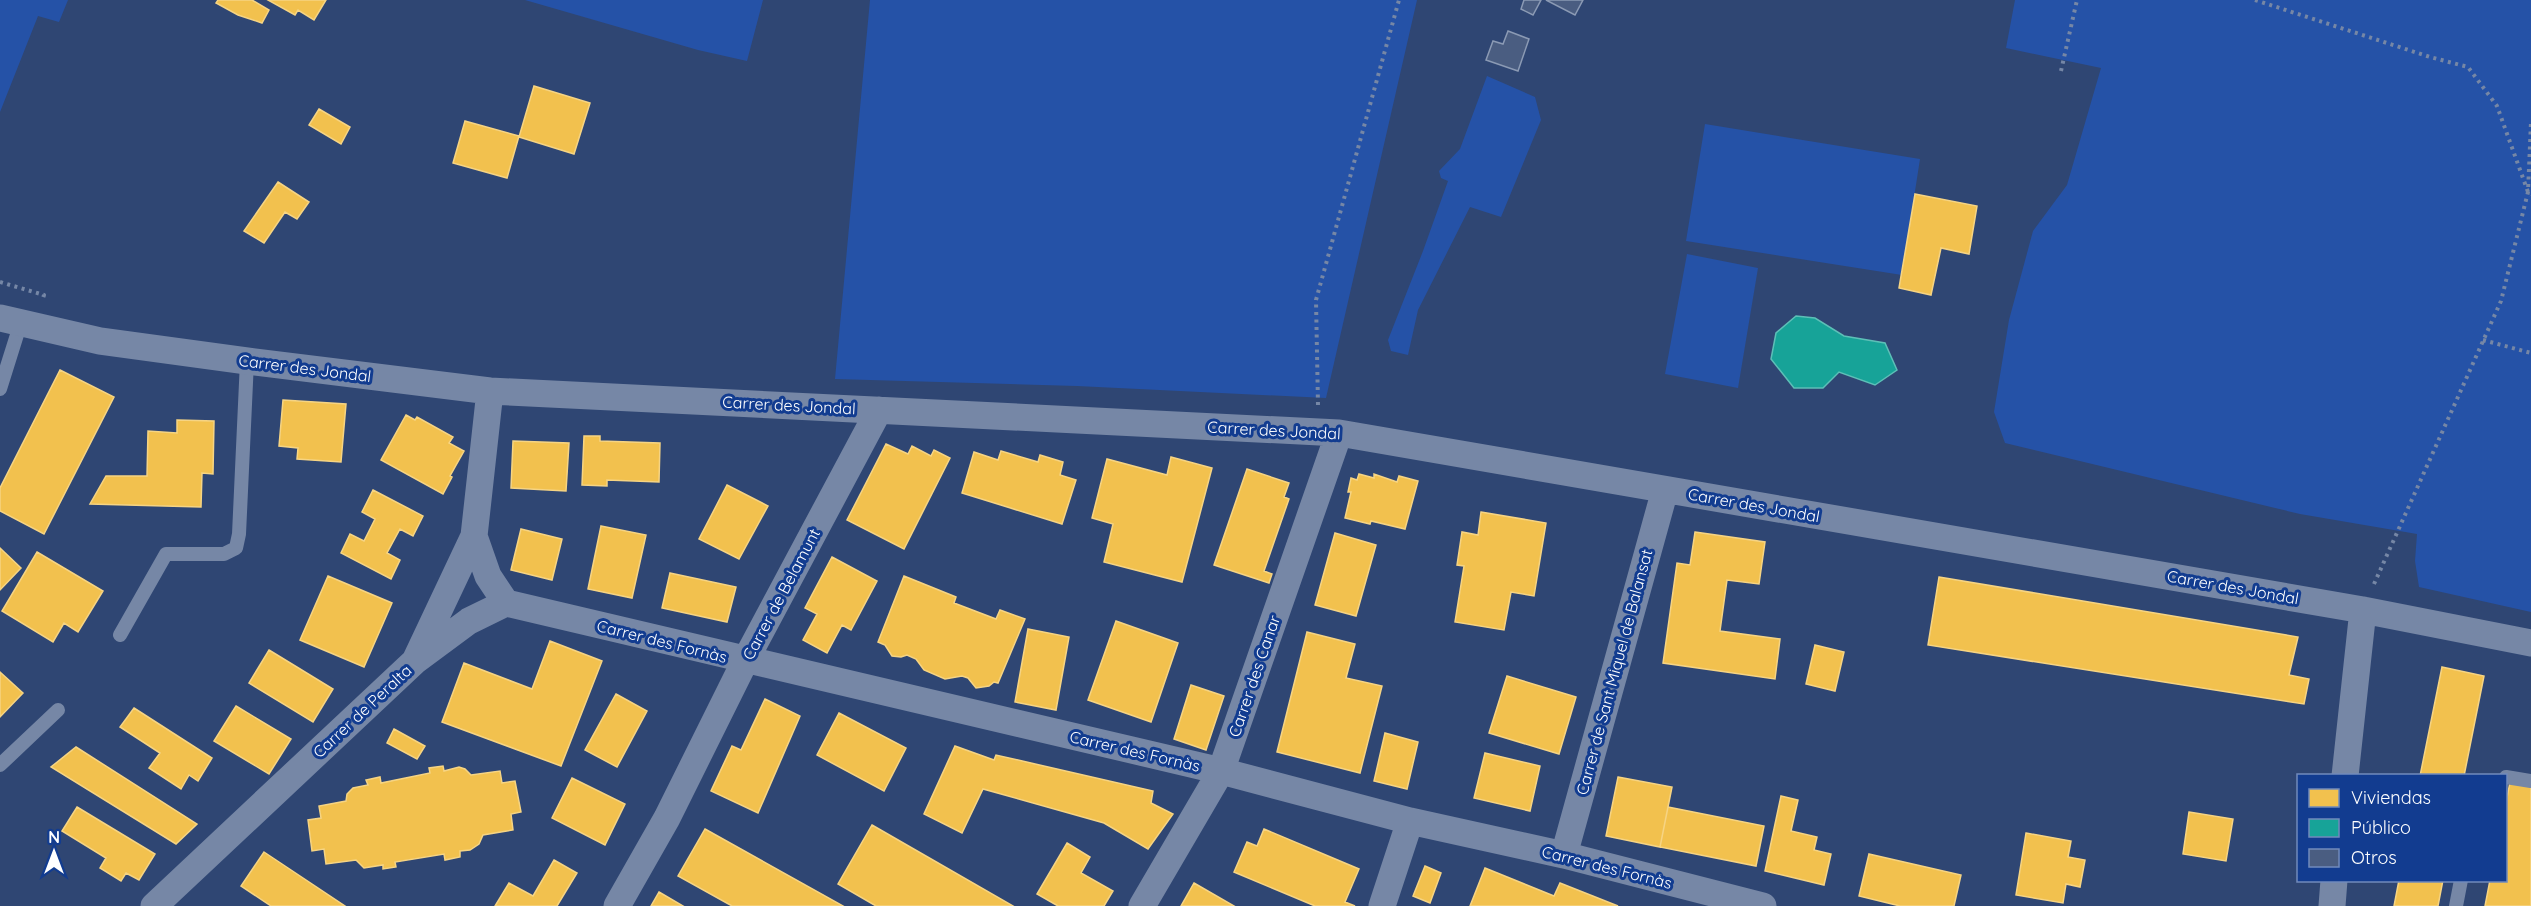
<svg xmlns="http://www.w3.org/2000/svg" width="2531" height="906" font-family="Quicksand,sans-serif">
<rect width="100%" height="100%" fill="#2f4673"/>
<path fill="#2552a7" d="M0,0H68L59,22L38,16L0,112Z
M525,0H763L747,61L698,50Z
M870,0H1417L1326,398L1077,386L835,379Z
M2015,0H2531V612L2419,587L2415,561L2417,534L2300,514L2005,443L1994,412L2009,320L2033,231L2067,185L2101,68L2006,48Z
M1487,76L1535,97L1541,120L1501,217L1470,207L1418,310L1408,355L1391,351L1388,340L1423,251L1448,181L1441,178L1439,171L1460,149Z
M1705,124L1920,159L1902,275L1686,241Z
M1687,254L1758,268L1738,388L1665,374Z"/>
<path fill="#f2c14e" stroke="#f6d483" stroke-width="1.5" d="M218,0H252L269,10L262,23L238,15L216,3Z
M268,0H326L314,20L298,10L295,15Z
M534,86L590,103L574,154L519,137Z
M319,109L350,127L341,144L309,125Z
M465,121L519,136L507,178L453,163Z
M278,182L309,202L297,219L285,212L264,243L244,231Z
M1915,194L1977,206L1969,254L1941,248L1931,295L1899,288Z
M60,370L114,397L44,534L0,511V488Z
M283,400L346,404L341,462L297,459L298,448L279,446Z
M406,415L415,420L417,417L453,437L449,443L464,451L450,476L452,477L443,494L381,460Z
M177,420L214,421L213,474L202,473L201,507L90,504L106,476H147L148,431L177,433Z
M584,436H600V441L660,443L659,482L607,480V486L582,485Z
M513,441L569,443L566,491L511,488Z
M886,444L908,454L912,446L931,456L934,450L950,458L904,549L847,520Z
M1001,451L1038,462L1040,455L1063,462L1060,475L1076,480L1062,524L962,493L974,452L998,460Z
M1171,457L1212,468L1182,582L1104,562L1113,524L1092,518L1107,459L1167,475Z
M1247,469L1289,483L1284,497L1289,499L1264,571L1272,574L1269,583L1214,565Z
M1359,474L1374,478V474L1397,482L1399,476L1418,481L1405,529L1371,521L1370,524L1345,518L1351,492H1348L1351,478L1357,480Z
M727,485L768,506L739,559L699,539Z
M373,490L423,516L413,536L400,529L387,553L400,560L391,579L341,553L350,534L364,541L375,519L362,512Z
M1481,512L1546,523L1534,596L1511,592L1504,630L1455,622L1464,566L1457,565L1462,532L1478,535Z
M601,526L646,535L632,598L588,589Z
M521,529L562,539L552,580L511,570Z
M1695,532L1765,542L1759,584L1727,580L1720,631L1780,639L1775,679L1663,663L1677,563L1690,565Z
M1335,533L1376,545L1356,616L1315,605Z
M0,548L21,568L0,590Z
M37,552L103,591L78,632L64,623L53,642L2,611Z
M832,557L877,581L851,630L842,625L827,653L803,640L817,614L805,608Z
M670,573L736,587L727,622L662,608Z
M328,576L392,603L364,667L300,640Z
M904,576L956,597L954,603L996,619L1000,610L1025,619L998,683L994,682L989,686L976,688L968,678L962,676L945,679L924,670L916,659L907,655L901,657L892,656L885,645L878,642Z
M1939,577L2298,637L2289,675L2309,679L2304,704L1928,645Z
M1116,621L1178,643L1151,722L1088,700Z
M1028,629L1069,637L1056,710L1015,702Z
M1307,632L1355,644L1346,678L1382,686L1360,773L1277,752Z
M550,641L602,661L561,766L442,722L464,663L532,689Z
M1815,645L1844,652L1835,691L1806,684Z
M269,650L333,689L313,722L249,683Z
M2442,667L2484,676L2464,776H2420Z
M0,672L23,693L0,717Z
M1507,676L1576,697L1559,754L1489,733Z
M1191,685L1224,696L1206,750L1174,739Z
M616,694L647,711L617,767L585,750Z
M765,699L800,716L758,813L711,791L732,746L741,750Z
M236,706L291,739L269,774L214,741Z
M134,708L212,758L198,781L189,775L181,789L149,768L160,753L120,727Z
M839,713L906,748L884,791L817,755Z
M394,729L425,746L417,759L387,743Z
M1385,733L1418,742L1407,789L1374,781Z
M955,746L994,760L996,755L1153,791L1151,803L1173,814L1148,849L1104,823L983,789L962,833L924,814Z
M76,747L197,824L176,844L51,767Z
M1485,753L1540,766L1530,811L1474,798Z
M443,766L444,771L459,767L465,769L471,775L500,771L502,783L515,781L521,812L511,814L513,830L483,835L479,844L470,850L460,851V857L445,860L444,854L395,862L396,867L383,869V865L364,868L356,860L326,864L324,849L312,851L308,820L321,818L319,806L346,801L347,794L353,788L368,785L366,780L380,777L381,783L430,773L429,768Z
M1618,777L1672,787L1660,847L1606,836Z
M572,778L625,804L605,845L552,818Z
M2510,782L2531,785V906H2485L2490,880H2506V803Z
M1781,796L1798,800L1791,831L1817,837L1814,850L1831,854L1824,885L1765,871Z
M77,807L155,854L139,880L126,873L121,881L100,868L106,858L62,831Z
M1668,807L1764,826L1756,866L1660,847Z
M2189,812L2233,819L2226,861L2183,854Z
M872,825L1013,906H876L838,884Z
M705,829L843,906H732L678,876Z
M1264,829L1359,869L1345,902L1355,906H1315L1234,872L1247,842L1257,846Z
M2026,833L2071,841L2068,857L2085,860L2080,887L2066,884L2063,903L2016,895Z
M1067,843L1090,857L1081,873L1113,891L1104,906H1058L1037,894Z
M264,852L345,906H271L241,886Z
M1869,854L1961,875L1954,906H1900L1859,896Z
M554,860L577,873L557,906H495L509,883L533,896Z
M1425,866L1441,873L1430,903L1413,896Z
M1485,868L1554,896L1560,883L1618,906H1470Z
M2399,880H2443L2438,906H2394Z
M1194,883L1234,906H1181Z
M659,892L683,906H651Z"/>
<path fill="#17a398" stroke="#5dbfb7" stroke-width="1.5" d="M1796,316L1815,318L1844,336L1885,343L1897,370L1875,385L1839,372L1823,388H1794L1771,359L1776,333Z"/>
<path fill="#4a5d81" stroke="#8b9ab4" stroke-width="1.5" d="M1524,0H1541L1533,15L1521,9Z
M1546,0H1583L1575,15Z
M1508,31L1529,39L1518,71L1486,60L1493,41L1503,44Z"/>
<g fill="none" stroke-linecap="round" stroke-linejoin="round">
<path stroke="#7687a6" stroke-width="4" stroke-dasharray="3 4.5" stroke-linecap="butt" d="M2255,0L2430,57L2468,67L2497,106L2528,192L2531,195
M2061,71L2077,0
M0,282L44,295L43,298
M2483,340L2531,353
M1318,405L1316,300L1399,0
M2374,584L2501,301L2528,192L2531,122"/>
<path stroke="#7687a6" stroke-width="14" d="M0,389L21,322
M120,635L166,554H224L236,548L239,534L247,361
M0,765L58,710
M2506,777L2531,781
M2456,906L2461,880"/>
<path stroke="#7687a6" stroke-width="27" d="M0,318L100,341L247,361L490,391L1339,433L2363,610L2531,643
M474,536L488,576L506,603
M415,661L469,621L506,603L1221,771L1410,821L1564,855L1763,906
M2345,776L2363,610
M1564,855L1665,490
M154,906L415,661L474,536L490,391
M617,906L667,818L745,661L879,410
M1142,906L1221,771L1339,433
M1382,906L1410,821
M2332,906L2334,880"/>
</g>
<g text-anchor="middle" stroke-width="6" stroke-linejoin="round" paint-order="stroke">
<g font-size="16" fill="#fff" stroke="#123c90">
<text transform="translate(305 368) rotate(7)" y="6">Carrer des Jondal</text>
<text transform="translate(789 405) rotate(3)" y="6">Carrer des Jondal</text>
<text transform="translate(1274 430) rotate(3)" y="6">Carrer des Jondal</text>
<text transform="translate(1754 505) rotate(10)" y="6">Carrer des Jondal</text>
<text transform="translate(2233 587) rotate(10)" y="6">Carrer des Jondal</text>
<text transform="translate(781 594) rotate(-62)" y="6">Carrer de Belamunt</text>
<text transform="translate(662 641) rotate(14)" y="6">Carrer des Fornàs</text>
<text transform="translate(1614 672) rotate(-75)" y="6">Carrer de Sant Miquel de Balansat</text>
<text transform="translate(1254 676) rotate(-71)" y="6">Carrer des Canar</text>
<text transform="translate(362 711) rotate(-43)" y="6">Carrer de Peralta</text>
<text transform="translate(1135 751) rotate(13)" y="6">Carrer des Fornàs</text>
<text transform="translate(1607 867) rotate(14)" y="6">Carrer des Fornàs</text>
</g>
</g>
<rect x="2297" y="774" width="210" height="108" fill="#123c90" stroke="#718abc" stroke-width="1.5"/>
<rect x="2309" y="789" width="30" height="18" fill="#f2c14e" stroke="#718abc" stroke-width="1.5"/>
<text x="2351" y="804" font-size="18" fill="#ffffff">Viviendas</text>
<rect x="2309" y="819" width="30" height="18" fill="#17a398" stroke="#718abc" stroke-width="1.5"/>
<text x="2351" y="834" font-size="18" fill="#ffffff">Público</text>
<rect x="2309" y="849" width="30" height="18" fill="#4a5d81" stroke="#718abc" stroke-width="1.5"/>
<text x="2351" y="864" font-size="18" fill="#ffffff">Otros</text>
<g transform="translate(54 852)" stroke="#123c90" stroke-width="4.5" paint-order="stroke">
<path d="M0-4.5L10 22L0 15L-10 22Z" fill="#ffffff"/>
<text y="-9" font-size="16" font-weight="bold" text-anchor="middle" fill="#ffffff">N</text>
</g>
</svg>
